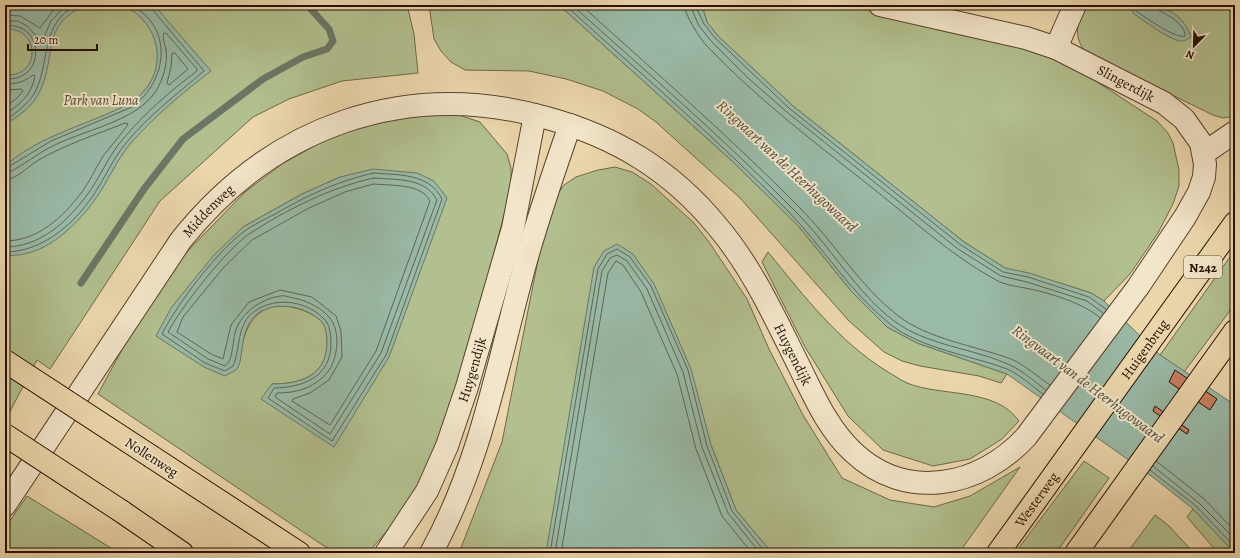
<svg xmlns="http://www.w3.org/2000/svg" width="1240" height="558" font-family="Alegreya,serif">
<rect width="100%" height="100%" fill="#ecd7ad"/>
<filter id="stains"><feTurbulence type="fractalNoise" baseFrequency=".005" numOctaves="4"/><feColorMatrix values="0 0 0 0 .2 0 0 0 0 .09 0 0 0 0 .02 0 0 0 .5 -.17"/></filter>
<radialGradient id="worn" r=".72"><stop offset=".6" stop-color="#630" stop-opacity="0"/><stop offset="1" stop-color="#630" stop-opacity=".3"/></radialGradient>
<path fill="#b2bf8e" stroke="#6c6847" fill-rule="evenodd" d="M5,5H407L414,34L418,73L342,81L289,99L253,117L160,201L50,369L37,360L5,421Z
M429,5H559L732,161L773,201L800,228L852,292L887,327L917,343L1007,374L1001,383L979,376L920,366L902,361L884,352L849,321L740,198L656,122L638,109L603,91L566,79L529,71L465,70L451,62L441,51L434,39Z
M696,5H852L935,29L1027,49L1059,61L1085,74L1157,121L1168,133L1173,143L1179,170V186L1173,204L1158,233L1130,274L1104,301L1091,293L1063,284L1005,268L964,242L793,106L718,36L707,22L703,9Z
M1084,5H1225L1235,13V116L1223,118L1213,115L1086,53C1073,37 1077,22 1084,5Z
M456,114L480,122L507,154L511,168V189L450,418L423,477L397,519L368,553H337L321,544L98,394L125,344L179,260L245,192L282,164L318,144L351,130L391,120L424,115ZM340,177L334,447L272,384C300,384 327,376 327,343C327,336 326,327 322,322C315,315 304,310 295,308C257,298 242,328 240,361L243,227L302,194Z
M615,167L632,172L651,184L694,223L709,242L747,299L769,349L803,415L842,478L890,500L934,507L970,496L1020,467L959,553H772L736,510L711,445L546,553H459L502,442L539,255L553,200L564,185L576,177L598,170Z
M1235,250V304L1184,372L1160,355Z
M768,252C804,296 839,342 888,372C894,375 900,380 907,383C941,397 995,387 1019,421L1002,439L970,459L933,466L883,450L848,416L805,347L762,262Z
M1084,461L1109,478L1056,553H1015Z
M27,496L119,553H5V528Z
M1193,509L1235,553H1218L1187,517Z
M1155,515L1168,525L1194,553H1127Z"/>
<path fill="#99baa7" stroke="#6b7664" d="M5,5H86C40,25 57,55 40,91C33,106 20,116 5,124V75C44,77 38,24 5,30Z
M121,5H154L211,71C182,93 154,117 130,144C116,161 107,183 94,201C74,228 42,259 5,255V166C41,134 89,125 130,103C137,98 143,93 148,86C168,57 154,17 121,5Z
M559,5H696L703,9L707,22L718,36L793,106L964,242L1005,268L1029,273L1091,293L1104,301L1160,355L1235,405V553L1193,509L1154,478L1007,374L917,343L887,327L852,292L800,228L773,201L732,161Z
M1132,5C1158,5 1181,8 1191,37C1187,39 1184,42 1179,41C1166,37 1145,22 1133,13L1131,8Z
M373,169L417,173L434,181L447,198L389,357L334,447L261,399L272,384C301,384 327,376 327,342C327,336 326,327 322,322C306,306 276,300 257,314C238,329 245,361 236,370C233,372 228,374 225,376L204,367L156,336L171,308L213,256L243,227L302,194L340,177Z
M617,244L633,254L654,284L691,369L711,445L736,510L772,553H546L594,267L604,251Z"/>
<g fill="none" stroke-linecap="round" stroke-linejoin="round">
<path stroke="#5f6554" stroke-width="1" d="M565,5C639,72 716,138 787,210C822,246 850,292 890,324C921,349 970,355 1007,369C1019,374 1032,386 1043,394
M572,5C648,73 725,140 796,212C829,245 858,294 894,321C928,346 973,348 1010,365C1023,371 1035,382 1046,390
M581,5C655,72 730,137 800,208C834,242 859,285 897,315C927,339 976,346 1011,359C1025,365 1038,377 1050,385
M684,5C685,15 700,39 707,46C758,100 817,144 875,190C914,221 952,256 996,280C1005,285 1015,286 1025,288C1047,292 1084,303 1100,318
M690,5L699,26L711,41L747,77L788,113L958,249L1001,276L1027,282L1087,301L1103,313
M695,5L704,24L715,38L790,109L961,245L1003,272L1028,277L1089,297L1106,309
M1135,5L1136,11C1145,17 1175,39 1185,36C1186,25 1167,14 1158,10L1156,5
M5,15L20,16L40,28L57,5
M5,21H18L27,26L42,42L51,21L66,5
M5,26C44,20 48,82 5,79
M175,53L188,69L169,85L167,83L171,67L172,54Z
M5,84C16,84 24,82 33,75L35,76C32,94 20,105 5,114
M5,90L21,89L23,91L17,98L5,107
M5,120C18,112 31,102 37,88C50,57 41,24 76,5
M5,169L51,141L132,107C168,81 174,27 131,5
M373,173C398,175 429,173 442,199L386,355L332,441L268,398L274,388C304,387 331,377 331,343C331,336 330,325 325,320C308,301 276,296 255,311C236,324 241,348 233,366L225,371L205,363L162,334C177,304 218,250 246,230C255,224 265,219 275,214C308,195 336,182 373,173Z
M5,174C12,173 40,152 49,148C81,130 135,123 156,91C163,79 168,64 166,50C165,45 162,37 164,33H166L197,69V71C170,91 144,114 123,139C108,156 100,178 87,195C67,222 40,247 5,247
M374,178C396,180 425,177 437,200L381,353L330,434L275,397L277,393C295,393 311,389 324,376C338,364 342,331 329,317C321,308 309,302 298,299C292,298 285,295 280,296C262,299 245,310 237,327C232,337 234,361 225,366L208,359L168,332C182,306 225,251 249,234C286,210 331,187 374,178Z
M5,180C17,179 27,167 37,161C64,145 95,135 125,123L128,124C126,129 107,150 102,158C95,169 90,181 82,192C63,217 38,241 5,241
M374,184C392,186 421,183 430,201L376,351L330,425L292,401L293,399L310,393L329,380L342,357L341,331L336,316L312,297L280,290L249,302L231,325L223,359L211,354L177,332L183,317L224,267L252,240L309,208L345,192Z
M5,252C41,252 72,226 92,197C104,180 112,160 126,143C148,116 177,94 204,71L152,9L151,5
M1156,461L1203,498L1235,531
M1153,466L1199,503L1235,539
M1150,470L1196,506L1235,547
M550,553L598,269L607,254L617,249L630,257L651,286L688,370L707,446L732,511L766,553
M555,553L602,271L610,258L617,255L627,261L647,289L683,372L702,447L728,513L760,553
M561,553L608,273L616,261L623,265L641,292L677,374L696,449L722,516L752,553"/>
<path stroke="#6b7664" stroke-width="7" d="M81,283L144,189L183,139L263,79L303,57L327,49L333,41L329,29L307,5"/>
</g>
<path fill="#c87f62" stroke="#251000" d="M1175,370L1217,399L1210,410L1169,382Z
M1155,406L1189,430L1187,434L1153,411Z"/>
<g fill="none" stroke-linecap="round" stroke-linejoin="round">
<defs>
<g id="minor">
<path d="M1056,48L1075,5"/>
<path d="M1204,153L1235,132"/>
<path id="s1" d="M5,505L181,240C272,126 405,78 547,118C616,137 671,170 717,226C752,267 775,318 799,366C814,396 828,429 853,452C906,502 980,487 1026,437L1138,287L1185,217L1199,192L1204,177L1205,164L1201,143L1184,119L1164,103L1056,48L1026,38L880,5"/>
<path id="s2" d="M386,553L427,491L447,446L467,387L513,228L535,115"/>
<path d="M431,553C482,461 499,357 527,257C540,212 555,168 570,125"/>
</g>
<path id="major" d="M152,457L299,553
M121,511L182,553"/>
<g id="highway">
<path id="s3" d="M998,553L1235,223"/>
<path d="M1076,553L1235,331"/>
</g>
</defs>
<use href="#minor" stroke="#57422b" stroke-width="24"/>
<use href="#major" stroke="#251000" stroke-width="24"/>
<use href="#highway" stroke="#251000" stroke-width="24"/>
<use href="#minor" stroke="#f3e5ca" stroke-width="22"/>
<use href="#major" stroke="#ecd7ad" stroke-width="22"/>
<use href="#highway" stroke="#ecd7ad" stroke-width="22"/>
<defs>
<path id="major-bridge" d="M5,361L152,457
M5,435L121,511"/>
</defs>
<use href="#major-bridge" stroke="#251000" stroke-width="24" stroke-linecap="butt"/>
<use href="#major-bridge" stroke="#ecd7ad" stroke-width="22"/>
</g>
<g text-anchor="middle" stroke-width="4" stroke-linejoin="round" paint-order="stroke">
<rect fill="#f3e5ca" stroke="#63503d" stroke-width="1" x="1184" y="256" width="38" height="22" rx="3"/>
<g font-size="13" font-weight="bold" fill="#251000">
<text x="1203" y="272">N242</text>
</g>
<g font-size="14" fill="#251000" stroke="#f3e5ca">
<text transform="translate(1126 83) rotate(28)" y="5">Slingerdijk</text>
<text dy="5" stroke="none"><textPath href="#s1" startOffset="358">Middenweg</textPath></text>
<text dy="5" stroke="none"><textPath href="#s3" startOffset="251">Huigenbrug</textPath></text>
<text dy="5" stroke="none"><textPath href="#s1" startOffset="1083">Huygendijk</textPath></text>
<text dy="5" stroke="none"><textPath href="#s2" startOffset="204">Huygendijk</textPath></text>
<text transform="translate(152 457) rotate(33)" y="5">Nollenweg</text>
<text dy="5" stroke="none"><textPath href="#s3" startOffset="66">Westerweg</textPath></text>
</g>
<g font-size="14" font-style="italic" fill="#564d32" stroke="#f3e5ca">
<text x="101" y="105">Park van Luna</text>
</g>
<g font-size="15" font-style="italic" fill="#4e4c3a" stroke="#f3e5ca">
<text transform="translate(787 166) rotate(43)" y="5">Ringvaart van de Heerhugowaard</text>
<text transform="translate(1088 384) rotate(37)" y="5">Ringvaart van de Heerhugowaard</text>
</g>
</g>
<rect width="1240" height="558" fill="none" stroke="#ecd7ad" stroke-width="20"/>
<rect x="6" y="6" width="1228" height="546" fill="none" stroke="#251000" stroke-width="2"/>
<rect x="10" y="10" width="1220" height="538" fill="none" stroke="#251000"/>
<g transform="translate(1194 46) rotate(203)" stroke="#f3e5ca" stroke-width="3" paint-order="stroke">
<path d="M0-3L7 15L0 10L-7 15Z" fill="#251000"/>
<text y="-6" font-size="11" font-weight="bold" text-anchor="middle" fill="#251000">N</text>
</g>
<path d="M28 44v6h69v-6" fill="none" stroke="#251000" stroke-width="2"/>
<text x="34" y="44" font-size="12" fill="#251000" stroke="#f3e5ca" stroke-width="3" paint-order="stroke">20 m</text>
<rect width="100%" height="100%" filter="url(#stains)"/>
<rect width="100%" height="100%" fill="url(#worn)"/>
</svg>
